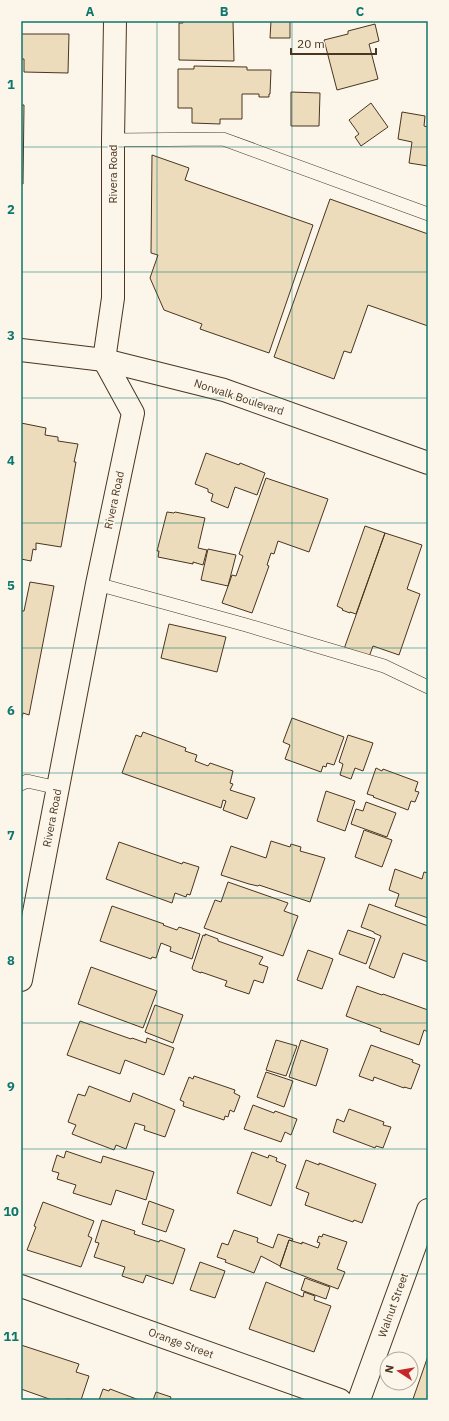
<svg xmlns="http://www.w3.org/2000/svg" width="449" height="1421" font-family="'IBM Plex Sans',sans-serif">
<rect width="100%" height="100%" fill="#fbf6e9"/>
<path fill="#ecdcbc" stroke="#4a3520" d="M183,21H233L234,61L179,60V23H183Z
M271,21H290V38H270Z
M375,24L379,41L369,44L378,79L337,90L324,40L348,34V31Z
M21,34H69L68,73L24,72V59H21Z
M194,66L247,67V70H271L270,94H269V97H259V94H242V119H220V124L192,123V108H178V69H194Z
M291,92L320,93L319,126H291Z
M371,103L388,127L361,146L355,137L359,134L349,120Z
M21,105H24L23,184H21Z
M402,112L425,116L424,126L428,127V166L409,163L412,142L398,139Z
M152,155L189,168L185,180L313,225L269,353L200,329L202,324L164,310L150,278L158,255L151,253Z
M330,199L428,234V326L368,305L351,353L344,351L334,379L274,357Z
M21,423L46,428L45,435L58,437V441L78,444L74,462H76L61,547L36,543V550L33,549L31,561L21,559Z
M206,453L239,465L240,463L265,473L257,495L235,487L228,508L211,501L213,494L208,492V489L195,484Z
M266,478L328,499L309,552L278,541L274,554L271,553L267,565L269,566L252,613L222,603L232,575L236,576L243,556L239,554Z
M167,512L174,513L175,512L205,518L198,548L207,550L203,565L193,562V564L158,557L159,551H157Z
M365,526L385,533L356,614L350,612V613L342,610L343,609L337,606Z
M385,533L422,545L407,589L420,594L399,655L373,646L369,657L344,649Z
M208,549L236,555L228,586L201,580Z
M30,582L54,586L29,715L23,713L21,721V611H24Z
M169,624L226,637L217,672L161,658Z
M292,718L344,737L334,765L327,763L326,767L323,766L321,772L285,759L290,745L283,742Z
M143,732L186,748L185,751L197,755L195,761L208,766L210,763L233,771L230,783L233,784L230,790L255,798L247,819L223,810L226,801L223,800L221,808L122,773L136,735L141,737Z
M348,735L373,743L363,771L355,768L351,779L340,775L343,764L339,762Z
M376,768L382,771L383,769L418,782L415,791L419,792L415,802L411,801L408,810L373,797L374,796L367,794Z
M326,791L355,801L345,831L317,821Z
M366,802L396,813L387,837L351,824L356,809L363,811Z
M364,830L392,840L382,867L355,857Z
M271,841L290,847L291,844L301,847L300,851L325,858L310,902L259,885L258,886L249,884L221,875L231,846L266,858Z
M119,842L182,864L183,862L199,867L190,895L187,894L186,897L175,893L172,903L106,879Z
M395,869L422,879L424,872L428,873V918L395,906L399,894L389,890Z
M228,882L288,903L284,911L298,916L283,956L204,928L215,900L221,902Z
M369,904L428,926V962L403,953L394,978L369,968L381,936L374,933V932L361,927Z
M112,906L164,924L163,925L177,930L179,927L200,934L192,959L170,951L171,947L161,943L156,958L152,957L151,959L100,941Z
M348,930L375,939L366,964L339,954Z
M205,934L218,939V941L263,957L259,964L268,967L263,983L254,980L249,994L225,986L227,981L201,972V973L193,970L192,968L203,935L205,936Z
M308,950L333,959L322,989L297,980Z
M91,967L157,991L143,1028L78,1004Z
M357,986L382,995L383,994L428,1010V1032L424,1030L419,1045L380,1031L381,1029L346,1016Z
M155,1005L183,1015L173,1043L145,1032Z
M80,1021L131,1039L132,1038L146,1043L147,1038L174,1048L164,1075L125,1060L120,1074L67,1055Z
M276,1040L297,1046L286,1076L266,1070Z
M301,1040L328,1049L316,1086L289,1077Z
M371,1045L413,1060L412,1062L420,1065L411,1089L404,1087V1088L374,1077L373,1081L359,1076Z
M266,1072L293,1081L284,1107L257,1097Z
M194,1076L235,1090L234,1093L240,1096L234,1112L230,1110L228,1117L225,1116L224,1120L183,1106L184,1102L180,1100L189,1077L193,1079Z
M89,1086L130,1102L133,1093L175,1110L165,1137L144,1130L145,1126L135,1123L126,1149L116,1145L114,1150L72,1134L76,1125L68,1122L78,1094L85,1096Z
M253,1105L274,1113L275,1111L297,1119L291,1135L285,1132L281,1142L244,1129Z
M349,1109L384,1122L383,1125L391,1127L383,1148L376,1146L375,1148L333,1132L337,1119L344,1122Z
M66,1151L101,1163L103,1156L154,1172L146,1200L116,1190L111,1205L73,1193L76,1185L57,1179L59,1173L52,1171L57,1155L64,1158Z
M252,1152L268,1158L269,1155L277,1158L276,1161L286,1165L271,1206L237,1193Z
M306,1160L319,1165V1163L376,1184L362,1223L354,1220L353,1222L305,1205L309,1193L296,1188Z
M149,1201L174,1210L166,1232L142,1224Z
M43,1202L94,1221L88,1236L92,1238L81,1267L27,1250L36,1227L34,1226Z
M102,1220L135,1231L134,1234L159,1242L160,1240L185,1249L173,1284L146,1275L143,1283L122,1276L125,1267L94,1257L99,1243L95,1242Z
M234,1230L258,1238L257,1242L273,1248L278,1234L293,1239L292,1241L289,1240L280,1266L261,1256L254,1273L225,1262L226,1260L217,1257L222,1243L228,1245Z
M323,1234L347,1242L337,1269L345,1272L338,1289L280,1267L289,1240L302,1244V1242L318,1248L320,1243L317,1242L319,1236L322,1237Z
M200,1262L225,1271L215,1298L190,1290Z
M305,1278L330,1287L326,1299L301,1290Z
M266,1282L303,1297L304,1292L315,1296L314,1300L331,1306L314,1352L249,1329Z
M21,1345L79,1364L76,1372L89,1376L81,1400L66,1399V1400H52L21,1389Z
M428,1356V1400H415L413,1399Z
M103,1389L109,1391L110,1389L139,1400H99Z
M156,1392L171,1397L170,1400H153Z"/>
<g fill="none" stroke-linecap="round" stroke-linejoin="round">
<defs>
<path id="service" d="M113,140L223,139L428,214
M97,584L246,625L384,666L428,687
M21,784L27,781L58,788"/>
<path id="minor" d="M104,360L113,298V140L115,21
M21,1286L340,1400
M359,1400L428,1210"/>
<path id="tertiary" d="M21,980L97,584L133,413L104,360"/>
<path id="secondary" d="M21,350L104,360L224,390L428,463"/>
</defs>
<use href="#service" stroke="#4a3520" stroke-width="14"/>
<use href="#minor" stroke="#4a3520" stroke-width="24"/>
<use href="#tertiary" stroke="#4a3520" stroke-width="24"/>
<use href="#secondary" stroke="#4a3520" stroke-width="24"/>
<use href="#service" stroke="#fbf6e9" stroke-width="13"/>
<use href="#minor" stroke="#fbf6e9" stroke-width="22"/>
<use href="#tertiary" stroke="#fbf6e9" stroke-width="22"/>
<use href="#secondary" stroke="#fbf6e9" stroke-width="22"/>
</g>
<path fill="none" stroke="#0f766e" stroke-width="1" stroke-opacity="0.55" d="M157,21V1400M292,21V1400M21,147H428M21,272H428M21,398H428M21,523H428M21,648H428M21,773H428M21,898H428M21,1023H428M21,1149H428M21,1274H428"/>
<g text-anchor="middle" stroke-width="3" stroke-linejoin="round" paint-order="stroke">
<g font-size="11" fill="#4a3520" stroke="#fbf6e9">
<text transform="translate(113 174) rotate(-90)" y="4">Rivera Road</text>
<text transform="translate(239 397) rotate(18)" y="4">Norwalk Boulevard</text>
<text transform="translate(114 500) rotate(-78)" y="4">Rivera Road</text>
<text transform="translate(52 818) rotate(-79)" y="4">Rivera Road</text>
<text transform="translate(393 1305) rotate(-70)" y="4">Walnut Street</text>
<text transform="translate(181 1343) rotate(20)" y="4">Orange Street</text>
</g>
</g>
<rect width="449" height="1421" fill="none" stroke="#fbf6e9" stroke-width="44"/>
<g transform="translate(399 1371) rotate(282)"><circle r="19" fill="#fbf6e9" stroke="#b4a999"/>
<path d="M0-3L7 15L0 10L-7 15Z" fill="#c62828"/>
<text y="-6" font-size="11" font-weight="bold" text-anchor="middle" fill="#4a3520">N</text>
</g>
<path d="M291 48v6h85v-6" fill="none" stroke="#4a3520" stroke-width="2"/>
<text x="297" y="48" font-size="12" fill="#4a3520" stroke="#fbf6e9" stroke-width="3" paint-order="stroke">20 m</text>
<rect x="22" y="22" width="405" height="1377" fill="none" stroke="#0f766e" stroke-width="1.5"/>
<g font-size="13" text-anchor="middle" font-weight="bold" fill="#0f766e">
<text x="90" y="16">A</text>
<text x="224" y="16">B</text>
<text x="360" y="16">C</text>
<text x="11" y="89">1</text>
<text x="11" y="214">2</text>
<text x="11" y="340">3</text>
<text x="11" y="465">4</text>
<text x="11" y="590">5</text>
<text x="11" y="715">6</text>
<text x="11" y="840">7</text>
<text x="11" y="965">8</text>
<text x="11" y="1091">9</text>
<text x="11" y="1216">10</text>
<text x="11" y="1341">11</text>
</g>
</svg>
